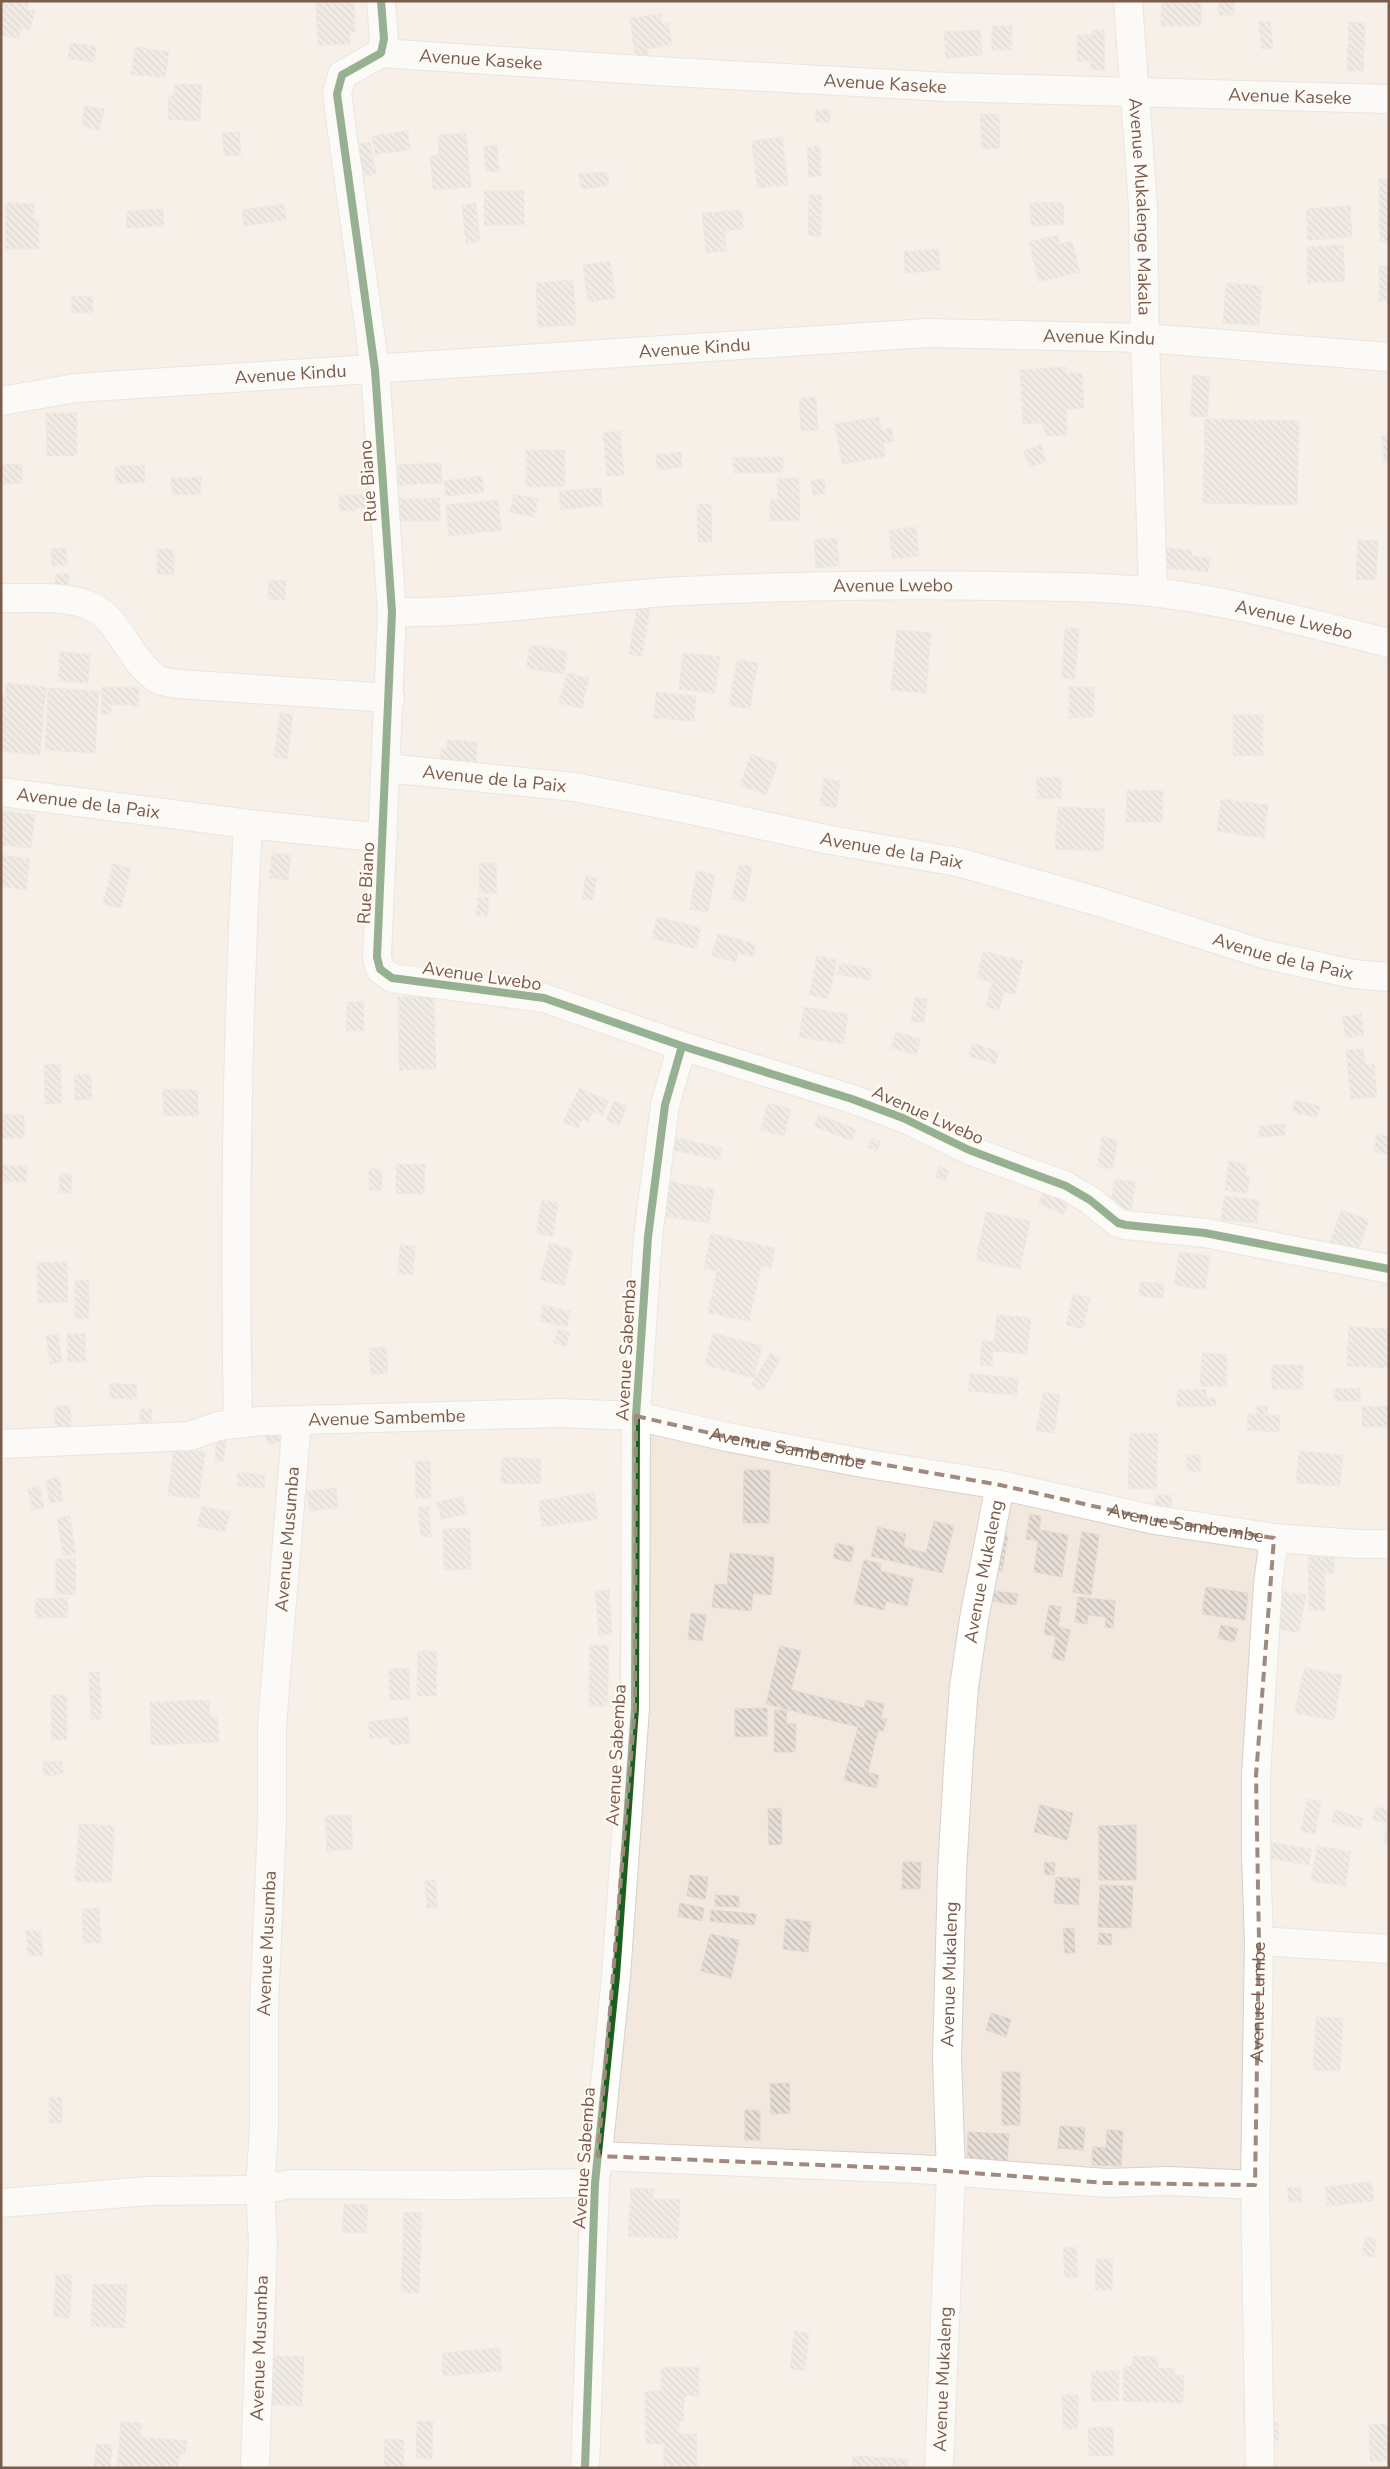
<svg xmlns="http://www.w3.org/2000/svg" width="1390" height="2469" font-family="'Nunito Sans',sans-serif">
<defs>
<pattern id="building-back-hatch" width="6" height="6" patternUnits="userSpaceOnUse" patternTransform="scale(1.25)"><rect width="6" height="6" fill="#e6ded7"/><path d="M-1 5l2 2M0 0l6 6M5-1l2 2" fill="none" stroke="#bfb7b1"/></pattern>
</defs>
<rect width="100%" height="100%" fill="#f9f5f0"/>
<path fill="#f2e8de" d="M1,1H1389V2468H1Z"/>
<path fill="url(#building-back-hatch)" stroke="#e2d8d2" d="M1,1H29L27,10L35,11L30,30L21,28L19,39L1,35Z
M354,1L355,32H350V44L318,45L316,3Z
M1169,1H1201V26H1161V3H1169Z
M1219,1H1234V15H1219Z
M661,14L662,24L669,23L672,45L647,49L648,54L635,56L630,18Z
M1270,21L1273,48L1262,49L1259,22Z
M1349,22L1365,23L1363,71H1347Z
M992,26H1012V50H992Z
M981,30L982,55L946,58L944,32Z
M1092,30H1104L1105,70H1091V61H1077V35H1092Z
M70,43L96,46L94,62L68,59Z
M135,47L169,52L165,78L131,74Z
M175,84L202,85L200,121L168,119L169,96H174Z
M85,106L104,109L100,130L82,126Z
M816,110H830V123L816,122Z
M980,114H999L1000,148L982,149Z
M408,131L410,150L375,154L372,136Z
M239,132L241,155L224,156L222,133Z
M466,133L471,187L433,190L430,156L439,155L438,135Z
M782,137L788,185L757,188L752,141Z
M370,142L376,174L359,177L353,145Z
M497,145L499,172H486L484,146Z
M820,146L821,176L809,177L807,147Z
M608,172L609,186L581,189L579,174Z
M1379,179H1389V241H1380Z
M484,191H524V225H484Z
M809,195H822L821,236H808Z
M1063,202L1064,224L1031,226L1030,203Z
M6,203L34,204V219H39V249H5Z
M476,203L480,242L466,243L462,205Z
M284,204L286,220L244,226L242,210Z
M1350,206L1352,237L1308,240L1306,209Z
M163,209L164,226L127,228L126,211Z
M742,210L743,229L725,231L726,251L706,253L702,213Z
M1057,235L1060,244L1072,241L1080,272L1039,282L1029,242Z
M1343,245L1345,281L1308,283L1307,247Z
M939,249L940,270L905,273L904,252Z
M610,261L616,298L588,302L583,265Z
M1379,266H1389V301H1379Z
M573,280L576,325L538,327L536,283Z
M1226,283L1262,286L1259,325L1223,323Z
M72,296L93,297L92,313L72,312Z
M1066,367V373H1082L1084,408L1066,409L1067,435L1047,436L1041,423L1023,424L1020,370Z
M1193,375L1210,377L1207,417L1190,416Z
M816,397L818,430L801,431L799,398Z
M46,413H77V456H47Z
M879,417L881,430L891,428L894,441L883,443L885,457L842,464L835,424Z
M1205,419L1299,421L1297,505L1203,503Z
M620,431L624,475L607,476L603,433Z
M1389,435V460L1384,461L1381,436Z
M1041,444L1046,461L1030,467L1024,451Z
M526,450H565V486L526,487Z
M681,452L682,467L657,470L656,455Z
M783,457V472L734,473L733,458Z
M441,463L442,483L399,485L398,465Z
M22,464V483L1,484V465Z
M145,465V482L116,484L115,466Z
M482,476L484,492L446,496L444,481Z
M201,477V494L172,495L171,478Z
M799,478L800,520L770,521V499H778L777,479Z
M824,479L826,493L813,495L811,481Z
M601,488L602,506L561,509L559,491Z
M514,494L538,499L534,517L510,512Z
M340,495H369L368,508H356L355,511H339Z
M440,498V521H397V499Z
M498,500L501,530L449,536L446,505Z
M697,504H711L712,542H698Z
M916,527L919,556L892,559L889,530Z
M837,538L839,566L816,568L814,540Z
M1358,540L1378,541L1376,580H1356Z
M66,548L67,565L52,566L51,549Z
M1165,548L1192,550V556L1210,558L1208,572L1163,568Z
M157,549H174V575L157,574Z
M68,573L69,588L56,589L55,574Z
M269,580L286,581L285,600L268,599Z
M637,607L650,609L642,656L629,654Z
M1065,628L1079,629L1075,679L1061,678Z
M897,630L931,633L926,693L891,690Z
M530,645L567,651L564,674L526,668Z
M60,652L90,654L88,683L58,681Z
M683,653L720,657L715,693L679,689Z
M737,659L758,663L750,709L729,705Z
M567,673L589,678L582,708L559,703Z
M6,683L46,687L40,755L1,751V697H5Z
M102,687L139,688L138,706L111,704V714H101Z
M1069,687H1094V717L1069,718Z
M48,688L99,691L95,753L45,750Z
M656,692L696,696L694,721L654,718Z
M280,713L293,714L287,759L274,757Z
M1233,715H1263V755L1233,756Z
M447,740L477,742L476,767L440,765L441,749H447Z
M751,754L778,764L766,795L740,785Z
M1037,777H1061L1062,798L1037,799Z
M824,779L840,781L836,808L820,805Z
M1127,790L1163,791L1162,822H1126Z
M1221,799L1268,805L1264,838L1217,831Z
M1058,807L1105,809L1103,851L1055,849Z
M1,811L35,815L31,848L1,845Z
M272,853L291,855L288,880L269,878Z
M1,855L30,859L26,890L1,886Z
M479,863H496L497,893H479Z
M113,864L131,868L121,908L103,904Z
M739,864L752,867L745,902L732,899Z
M696,871L715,875L708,912L690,909Z
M586,876L597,878L593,901L582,899Z
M478,897L489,898L487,917L476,915Z
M657,917L701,928L696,949L652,938Z
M718,934L756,944L753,957L738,953L736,962L712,956Z
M983,951L1023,961L1015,994L1004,992L999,1010L986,1007L992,982L977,978Z
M817,956L837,960L828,999L809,995Z
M839,963L872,969L870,980L837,974Z
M434,996L436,1069L399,1070L398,997Z
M915,997L927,999L924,1023L911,1021Z
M347,1002H364V1031H346Z
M804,1007L848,1014L844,1044L799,1037Z
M1361,1014L1364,1035L1346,1038L1342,1017Z
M896,1032L921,1039L916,1055L891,1048Z
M973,1043L999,1052L995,1064L969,1056Z
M1363,1049L1365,1065L1374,1064L1377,1097L1351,1099L1346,1050Z
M60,1064L62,1103L45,1104L44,1065Z
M91,1074L92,1099L75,1100L74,1075Z
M579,1088L608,1101L602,1116L593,1111L588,1122L582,1119L578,1129L563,1122Z
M163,1089L198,1090V1116H163Z
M1295,1100L1320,1106L1317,1118L1292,1112Z
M614,1101L627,1107L619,1126L606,1120Z
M768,1103L791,1109L784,1136L761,1130Z
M1,1115H24V1138H1Z
M819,1115L856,1129L852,1141L814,1126Z
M1285,1124V1135L1259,1137V1126Z
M1377,1134L1389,1137V1154L1374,1151Z
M672,1137L722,1148L719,1160L669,1149Z
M1102,1137L1117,1140L1113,1169L1097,1166Z
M872,1138L881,1142L877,1151L868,1147Z
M1229,1161L1247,1164L1245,1176L1250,1177L1247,1193L1225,1190Z
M396,1164H425L424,1194L396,1193Z
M1,1165L27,1166L26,1182L1,1181Z
M939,1166L949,1171L945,1181L935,1177Z
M369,1169H382V1190H369Z
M60,1174H72L71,1193H59Z
M1115,1179L1136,1182L1131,1211L1110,1207Z
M657,1180L714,1189L709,1223L652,1214Z
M1043,1192L1069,1201L1064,1214L1039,1204Z
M1224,1196L1259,1200L1257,1223L1221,1220Z
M542,1200L558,1203L553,1236L536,1233Z
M1341,1210L1369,1220L1356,1256L1329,1246Z
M986,1212L1030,1221L1020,1269L976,1260Z
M711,1234L775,1248L771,1268L761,1266L749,1321L708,1313L717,1271L704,1268Z
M549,1243L573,1250L564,1286L540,1280Z
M400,1245L415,1246L413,1275L398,1274Z
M1179,1252L1210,1256L1205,1290L1174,1285Z
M67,1262L68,1302L38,1303L37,1263Z
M75,1280H89V1319H75Z
M1140,1282L1164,1283L1163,1298L1139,1296Z
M1073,1294L1090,1298L1083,1329L1066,1325Z
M543,1305L570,1311L567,1327L540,1321Z
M997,1315L1031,1318L1027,1354L993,1351L992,1366L980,1365L982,1341L994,1342Z
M1349,1327L1389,1329V1368L1347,1366Z
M558,1329L570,1333L566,1346L554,1343Z
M713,1333L762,1346L754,1378L705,1365Z
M58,1334L62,1362L50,1364L46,1336Z
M67,1334H85L86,1362H68Z
M386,1347L388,1373L371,1375L369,1348Z
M771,1352L781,1359L762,1391L751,1385Z
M1202,1353L1227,1354L1226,1387L1200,1386Z
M1272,1365H1303V1389H1272Z
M970,1374L1018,1378L1017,1395L968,1391Z
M110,1383L137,1385L136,1399L109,1398Z
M1360,1388V1401H1334V1389Z
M1206,1389V1398H1216V1406L1177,1407V1390Z
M1043,1392L1060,1395L1054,1433L1036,1431Z
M70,1405L72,1434L56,1435L54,1407Z
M1257,1405L1268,1406L1267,1415L1256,1414Z
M1362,1406L1389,1407V1427H1362Z
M140,1409H152V1429L140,1430Z
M1248,1414L1280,1416L1279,1432L1247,1430Z
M217,1427L227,1428L224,1461H215Z
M278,1427L280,1442L267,1444L265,1429Z
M1130,1433L1158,1434L1156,1489L1128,1488Z
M174,1448L205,1452L199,1499L168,1495Z
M1299,1451L1343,1455L1340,1486L1296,1483Z
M1187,1455H1200V1472L1186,1471Z
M502,1457L541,1459L540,1484L501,1483Z
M415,1461H430L431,1498H416Z
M744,1470H770L769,1523H743Z
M238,1472L265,1475L264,1488L237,1486Z
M59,1477L63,1501L50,1503L46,1480Z
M39,1486L44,1507L32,1510L28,1489Z
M336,1488L338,1508L310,1511L307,1491Z
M594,1492L598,1519L542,1527L539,1501Z
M1155,1495H1172V1507H1155Z
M463,1497L467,1514L441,1519L437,1502Z
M202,1506L230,1512L225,1532L197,1526Z
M418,1507H429L431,1536L421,1537Z
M1030,1514L1041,1516L1039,1530L1068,1535L1062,1577L1034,1572L1038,1541L1026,1539Z
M70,1516L76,1554L63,1556L57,1518Z
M934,1521L954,1526L942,1573L871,1556L878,1527L906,1534L903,1547L926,1553Z
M470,1528L471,1569L444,1570L443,1529Z
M1082,1532L1099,1535L1091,1595L1073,1592Z
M994,1534L1008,1536L1002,1571L989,1568Z
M836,1543L854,1547L851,1562L833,1558Z
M730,1553L774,1557L771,1595L753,1593L751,1611L712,1607L715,1584L727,1585Z
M1334,1556V1573H1324L1325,1610H1309L1308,1557Z
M56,1559H76L75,1595L56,1594Z
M864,1560L881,1564L880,1571L913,1579L907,1606L886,1601L884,1610L854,1603Z
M1206,1587L1248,1593L1245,1620L1202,1614Z
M609,1590L612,1634L599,1635L595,1591Z
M1275,1590L1306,1595L1299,1633L1268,1627Z
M994,1591L1018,1594L1016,1605L992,1601Z
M1078,1597L1115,1601L1113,1628L1105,1627L1106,1617L1088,1615L1087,1624L1075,1622Z
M68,1598V1617L35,1618V1599Z
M1049,1605L1061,1607L1058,1627L1070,1630L1064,1661L1052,1658L1056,1636L1044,1634Z
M691,1613L706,1615L702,1641L688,1639Z
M1221,1625L1238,1629L1234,1642L1218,1638Z
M590,1645H609L607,1706H589Z
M780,1646L801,1651L791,1690L864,1708L866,1700L884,1704L881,1718L887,1719L883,1731L878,1730L868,1772L879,1775L876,1788L844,1780L858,1727L766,1704Z
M418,1651H437L436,1696H417Z
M409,1668L410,1700H390L389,1669Z
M1304,1668L1342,1675L1334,1720L1295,1713Z
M89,1672H99L102,1719L91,1720Z
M51,1695H67V1740H51Z
M209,1700L210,1717H217L219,1742L151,1745L150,1702Z
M767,1708V1736L735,1737V1709Z
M775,1710H787L786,1724H796L795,1752H774Z
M408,1717L410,1743L390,1745L389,1737L370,1739L368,1722Z
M62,1761L63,1774L44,1776L43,1762Z
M1307,1799L1321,1802L1315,1834L1301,1831Z
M1040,1805L1073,1813L1067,1840L1034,1832Z
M1376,1807L1389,1810V1842L1384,1841L1388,1823L1372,1819Z
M781,1808L782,1844L769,1845L768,1809Z
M1335,1810L1363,1818L1360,1829L1332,1822Z
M351,1815L353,1849L327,1851L325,1816Z
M79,1824L115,1826L111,1883L75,1881Z
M1136,1825V1880H1099V1826Z
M1272,1843L1311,1849L1309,1865L1270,1858Z
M1317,1846L1351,1852L1345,1886L1311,1881Z
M903,1862H921L920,1889H902Z
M1045,1862L1055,1863L1054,1875L1044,1874Z
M690,1875L708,1877L705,1899L687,1896Z
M1056,1877L1080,1879L1078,1905L1054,1903Z
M435,1879L438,1907L427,1908L425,1881Z
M1100,1885L1133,1886L1131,1928L1098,1927Z
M715,1895L739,1896V1907L715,1906Z
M680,1903L704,1908L702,1921L678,1916Z
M99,1908L101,1943H83L82,1909Z
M711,1910L756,1914L754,1925L710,1921Z
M786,1919L811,1922L808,1952L783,1949Z
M1074,1928L1075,1953H1065L1063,1929Z
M41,1930L43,1955L28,1956L26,1931Z
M1099,1933L1112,1934L1111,1945L1098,1944Z
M710,1934L739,1940L731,1978L701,1971Z
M991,2013L1011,2019L1006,2037L986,2030Z
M1316,2017L1343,2018L1340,2071L1313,2070Z
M1002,2072H1020V2125H1002Z
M789,2083L790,2113L771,2114L770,2084Z
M49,2097H62V2123H49Z
M745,2110H760V2140H745Z
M1060,2126L1085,2128L1083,2150L1058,2148Z
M1107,2130L1123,2131L1121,2166L1092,2165L1093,2147L1106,2148Z
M968,2132L1009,2134L1007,2164L967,2162Z
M1372,2182L1374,2201L1327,2206L1325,2187Z
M1301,2187L1302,2201L1289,2203L1287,2188Z
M631,2188L654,2189L653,2199L680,2200L678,2239L628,2236Z
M344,2204L368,2205L366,2233L342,2232Z
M404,2212L422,2213L419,2293L401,2292Z
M1365,2237L1376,2239L1374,2257L1362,2255Z
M1076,2247L1078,2277L1065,2278L1063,2248Z
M1096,2259H1113L1112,2290H1095Z
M56,2274L72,2275L70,2318L53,2317Z
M93,2284L127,2285L125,2328L91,2326Z
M794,2331L809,2333L805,2370L790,2369Z
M500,2348L502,2371L443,2376L442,2353Z
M273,2356L304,2357L302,2406L270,2404Z
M1133,2356L1158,2357V2368H1174V2375L1184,2376L1183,2403L1123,2401L1124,2366L1132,2367Z
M699,2367V2396H684V2421H679V2434H697V2468H664V2444H646L645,2391H661V2368Z
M1092,2371H1119V2401H1091Z
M1388,2389H1389V2461H1370L1369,2424H1389Z
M1062,2395H1078V2429H1063Z
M417,2421H433L432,2459L416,2458Z
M121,2422L142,2423L140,2437L187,2441L185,2454H179L178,2468H117Z
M1264,2423H1278L1279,2440L1265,2441Z
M1113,2427L1114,2456H1089L1088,2428Z
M385,2439L404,2440V2468H384Z
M96,2444L112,2445L110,2468H94Z
M853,2456L908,2459L907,2468H852Z"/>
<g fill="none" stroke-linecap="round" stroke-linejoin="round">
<defs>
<g id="minor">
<path d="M381,1L384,39L381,53L342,75L337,94L375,370L392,612L377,957L380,969L392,978L544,998L682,1046L852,1099L903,1118L969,1150L1066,1186L1090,1200L1118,1223L1126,1225L1205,1233L1389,1269"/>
<path id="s1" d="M1128,1L1143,206L1145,338L1153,592"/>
<path id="s2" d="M381,53L656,71L947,87L1389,99"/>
<path id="s3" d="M1,401L76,388L928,333L1145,338L1389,357"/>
<path d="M1,598C28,599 60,595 85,604C121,615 128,662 159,680C165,682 172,683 178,684L390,698"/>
<path id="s4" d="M392,612C490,614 587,596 684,591C789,586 896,584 1001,586C1052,587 1102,586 1152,592C1232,601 1311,624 1389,643"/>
<path id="s5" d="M387,768L574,787L687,809L830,840L958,862L1096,901L1263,954L1353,974L1389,977"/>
<path id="s6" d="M1,792L248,824L383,838"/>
<path d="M238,1423C234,1223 237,1023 248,824"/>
<path id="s7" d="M1,1444L190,1436L218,1426L263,1421L559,1413L636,1416L727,1437L868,1464L1000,1485L1155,1520L1274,1538L1356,1544H1389"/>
<path d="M1259,1941L1389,1949"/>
<path d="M598,2156L919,2169L1106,2183L1168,2181L1255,2185"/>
<path d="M1,2203L149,2191L260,2190L291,2184L455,2185L595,2183"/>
<path id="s8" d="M255,2468L263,2242L260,2190L264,2128V2009L272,1820V1725L297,1420"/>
<path d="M585,2468L595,2183L616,1976L635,1708L636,1416L648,1237L665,1105L682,1046"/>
<path id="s9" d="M939,2468L951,2173L947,2059L952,1872L959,1752L964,1687L974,1619L1000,1485"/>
<path id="s10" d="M1260,2468L1255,2185L1259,1941L1256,1854V1776L1268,1584L1274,1538"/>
</g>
</defs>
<use href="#minor" stroke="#d7d1cb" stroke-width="30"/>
<use href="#minor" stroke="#fefefd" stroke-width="28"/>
<defs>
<path id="cycleway" d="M381,1L384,39L381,53L342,75L337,94L375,370L392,612L377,957L380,969L392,978L544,998L682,1046L852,1099L903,1118L969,1150L1066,1186L1090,1200L1118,1223L1126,1225L1205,1233L1389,1269
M585,2468L595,2183L616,1976L635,1708L636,1416L648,1237L665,1105L682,1046"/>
</defs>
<use href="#cycleway" stroke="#fffaf3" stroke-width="11"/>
<use href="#cycleway" stroke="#1b5e20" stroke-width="8"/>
</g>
<path d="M0 0H1390V2469H0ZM636,1416L727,1437L1000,1485L1155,1520L1274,1538L1256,1776L1259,1941L1255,2185L1106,2183L919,2169L598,2156L635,1708Z" fill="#f9f5f0" fill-opacity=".55" fill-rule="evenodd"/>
<path fill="none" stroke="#9f8a7d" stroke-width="4" stroke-dasharray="10 6" stroke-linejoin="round" d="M636,1416L727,1437L1000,1485L1155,1520L1274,1538L1256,1776L1259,1941L1255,2185L1106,2183L919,2169L598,2156L635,1708Z"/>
<g text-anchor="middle" stroke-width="4" stroke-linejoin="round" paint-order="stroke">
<g font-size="18" fill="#7a5c4d" stroke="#fffaf3">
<text dy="6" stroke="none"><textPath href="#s2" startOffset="100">Avenue Kaseke</textPath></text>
<text dy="6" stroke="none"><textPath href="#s2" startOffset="505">Avenue Kaseke</textPath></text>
<text dy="6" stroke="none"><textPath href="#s2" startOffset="910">Avenue Kaseke</textPath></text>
<text dy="6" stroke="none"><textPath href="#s1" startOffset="206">Avenue Mukalenge Makala</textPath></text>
<text dy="6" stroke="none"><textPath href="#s3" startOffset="1101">Avenue Kindu</textPath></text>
<text dy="6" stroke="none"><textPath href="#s3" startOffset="696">Avenue Kindu</textPath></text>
<text dy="6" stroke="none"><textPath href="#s3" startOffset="291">Avenue Kindu</textPath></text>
<text transform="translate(368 481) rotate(-94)" y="6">Rue Biano</text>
<text dy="6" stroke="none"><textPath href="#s4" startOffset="502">Avenue Lwebo</textPath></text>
<text dy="6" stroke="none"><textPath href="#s4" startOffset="906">Avenue Lwebo</textPath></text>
<text dy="6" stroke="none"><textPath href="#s5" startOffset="108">Avenue de la Paix</textPath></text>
<text dy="6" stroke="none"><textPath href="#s6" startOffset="88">Avenue de la Paix</textPath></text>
<text dy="6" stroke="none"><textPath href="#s5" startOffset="512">Avenue de la Paix</textPath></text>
<text transform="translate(366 883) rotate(-87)" y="6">Rue Biano</text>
<text dy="6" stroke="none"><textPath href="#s5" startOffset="918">Avenue de la Paix</textPath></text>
<text transform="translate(482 976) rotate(8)" y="6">Avenue Lwebo</text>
<text transform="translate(928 1115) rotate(24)" y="6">Avenue Lwebo</text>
<text transform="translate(626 1350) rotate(-87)" y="6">Avenue Sabemba</text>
<text dy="6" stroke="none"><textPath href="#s7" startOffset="388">Avenue Sambembe</textPath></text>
<text dy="6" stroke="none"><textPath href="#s7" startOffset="792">Avenue Sambembe</textPath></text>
<text dy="6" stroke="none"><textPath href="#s7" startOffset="1198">Avenue Sambembe</textPath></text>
<text dy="6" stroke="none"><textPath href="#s8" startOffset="930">Avenue Musumba</textPath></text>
<text dy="6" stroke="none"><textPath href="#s9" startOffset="899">Avenue Mukaleng</textPath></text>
<text transform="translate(616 1755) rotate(-87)" y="6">Avenue Sabemba</text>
<text dy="6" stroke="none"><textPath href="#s8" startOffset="525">Avenue Musumba</textPath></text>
<text dy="6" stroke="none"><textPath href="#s9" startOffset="494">Avenue Mukaleng</textPath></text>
<text dy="6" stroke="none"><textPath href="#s10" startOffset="466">Avenue Lumbe</textPath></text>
<text transform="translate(584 2158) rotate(-86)" y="6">Avenue Sabemba</text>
<text dy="6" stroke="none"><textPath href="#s8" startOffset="120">Avenue Musumba</textPath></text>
<text dy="6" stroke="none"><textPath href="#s9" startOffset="89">Avenue Mukaleng</textPath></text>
</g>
</g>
<rect width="1390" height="2469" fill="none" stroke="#7a5c4d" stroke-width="5"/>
</svg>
